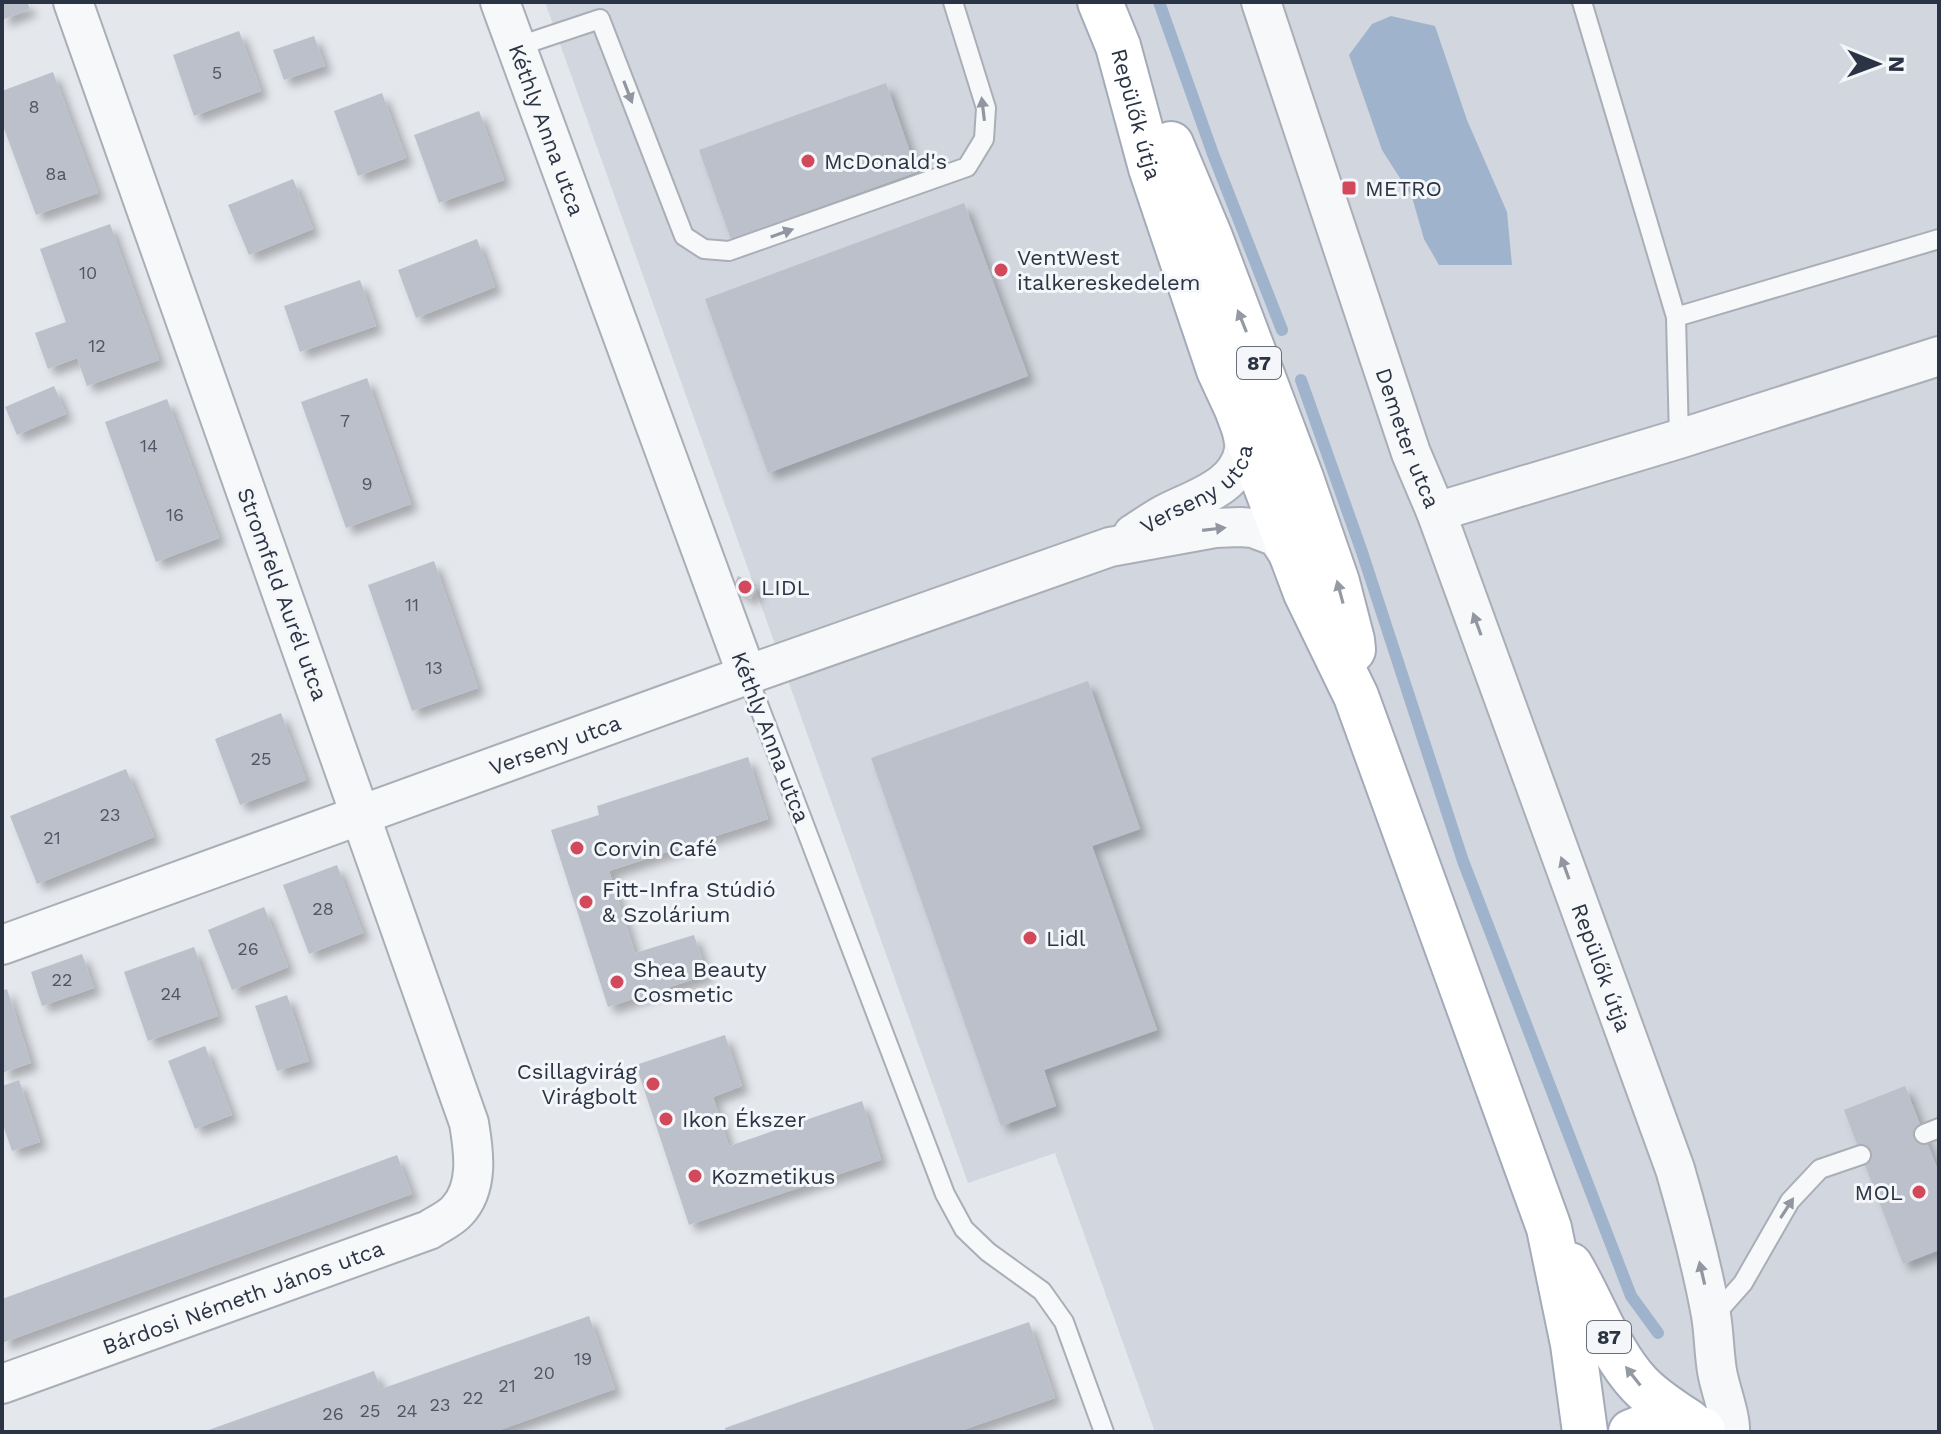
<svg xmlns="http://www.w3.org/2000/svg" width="1941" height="1434" font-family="'Work Sans',sans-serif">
<defs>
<filter id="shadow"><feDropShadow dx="7" dy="7" stdDeviation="4" flood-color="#0004"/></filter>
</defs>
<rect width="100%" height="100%" fill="#e4e7ec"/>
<path fill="#d2d6de" d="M545,2H1939V1432H1155L1055,1153L968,1183Z"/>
<path fill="#9fb4cc" d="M1391,16L1435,26L1467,120L1507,212L1512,265H1439L1424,239L1412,197L1382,150L1349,55L1372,24Z"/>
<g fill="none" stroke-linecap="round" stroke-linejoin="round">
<path stroke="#9fb4cc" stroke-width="12" d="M1159,2L1213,154L1282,330
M1301,380L1362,552L1463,861L1631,1296L1658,1333"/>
</g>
<path fill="#bbc0ca" filter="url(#shadow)" d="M2,2H27L30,9L2,20Z
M239,31L261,91L194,116L173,55Z
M314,36L325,66L284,80L273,50Z
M53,72L98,193L36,215L2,123V91Z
M886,83L917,172L731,239L699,150Z
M382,93L406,158L358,176L334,111Z
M479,111L504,180L439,203L414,135Z
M293,179L313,229L249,255L228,205Z
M964,203L1028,376L768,473L705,299Z
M110,224L159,360L87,386L77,358L48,369L35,333L66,322L40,249Z
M477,239L495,287L416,318L398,270Z
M360,280L376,326L300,352L284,306Z
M367,378L411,504L346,528L301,402Z
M54,386L66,414L17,435L5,407Z
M167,399L219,538L156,562L105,422Z
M434,561L478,688L412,711L368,585Z
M738,576L758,585L751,599L732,589Z
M1088,681L1140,829L1092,846L1157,1030L1044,1070L1056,1106L1001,1126L871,758Z
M281,713L306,780L240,805L215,739Z
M748,757L768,819L609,871L635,953L694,935L707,975L608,1007L551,830L599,815L597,806Z
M126,769L154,837L37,884L10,816Z
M337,865L363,933L309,954L283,885Z
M264,907L288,967L232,990L208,930Z
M194,947L218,1016L148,1041L124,972Z
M82,954L94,988L42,1006L31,972Z
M7,989L31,1063L2,1073V991Z
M287,995L309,1061L277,1071L255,1006Z
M725,1035L742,1086L713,1097L729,1146L862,1101L881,1160L689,1225L636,1065Z
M205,1046L232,1115L195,1129L168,1061Z
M19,1080L40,1142L12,1151L2,1122V1086Z
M1905,1086L1939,1173V1250L1903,1264L1844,1110Z
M397,1155L412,1194L2,1343V1299Z
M589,1316L615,1389L494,1432H203L374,1371L381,1389Z
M1029,1322L1055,1398L957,1432H726L725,1428Z"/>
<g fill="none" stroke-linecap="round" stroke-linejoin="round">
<defs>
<path id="lane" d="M1582,2L1676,317L1679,439
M516,47L600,19L684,236L704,249L729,251L967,167L984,139L986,108L953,2
M1676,317L1939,239
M747,675L945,1194L964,1229L988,1252L1042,1291L1064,1322L1104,1432
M1924,1134L1939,1128
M1712,1318L1743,1283L1790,1201L1820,1169L1861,1155"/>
<g id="street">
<path id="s1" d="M500,2L747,675"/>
<path id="s2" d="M1261,2L1411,453L1436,512L1675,1169C1689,1217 1702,1266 1711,1315C1714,1333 1714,1352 1717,1371C1720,1389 1731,1416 1730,1432"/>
<path d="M1436,512L1679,439L1939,356"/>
<path id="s3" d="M1133,534C1144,527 1154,520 1165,514C1193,499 1238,488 1244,450C1245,441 1241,429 1239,419"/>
<path id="s4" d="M2,945L747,675L1110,547L1215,528L1240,527L1253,528L1277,537L1295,564"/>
<path id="s5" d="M2,1384L429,1230C438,1224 450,1219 457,1211C479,1188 474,1152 469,1123L73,2"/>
</g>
<g id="primary">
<path id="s6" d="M1100,2L1118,46L1151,168L1219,370L1237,409L1306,593L1356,696L1549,1228L1573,1344L1585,1432"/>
<path d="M1171,144L1210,237L1301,478L1337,582L1352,640L1353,650"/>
<path d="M1570,1265C1593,1303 1609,1352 1639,1384C1653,1399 1672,1411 1689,1422L1691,1426"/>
<path d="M1631,1432C1655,1422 1678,1422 1703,1430"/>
</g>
</defs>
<use href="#lane" stroke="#a9aeb7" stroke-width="22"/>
<use href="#street" stroke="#a9aeb7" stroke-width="42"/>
<use href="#primary" stroke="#a3abb8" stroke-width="48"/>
<use href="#lane" stroke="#f7f8fa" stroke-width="18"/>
<use href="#street" stroke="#f7f8fa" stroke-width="38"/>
<use href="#primary" stroke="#fff" stroke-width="44"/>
</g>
<defs><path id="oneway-solid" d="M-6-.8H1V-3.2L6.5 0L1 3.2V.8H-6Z" transform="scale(2)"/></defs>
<g fill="#9196a0">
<use href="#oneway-solid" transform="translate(628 92) rotate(69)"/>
<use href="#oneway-solid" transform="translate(983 109) rotate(-97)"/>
<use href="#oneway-solid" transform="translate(782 233) rotate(-19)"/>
<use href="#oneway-solid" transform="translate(1214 529) rotate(-7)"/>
<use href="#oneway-solid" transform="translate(1477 624) rotate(-110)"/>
<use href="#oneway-solid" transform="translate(1565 868) rotate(-110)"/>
<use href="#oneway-solid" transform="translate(1787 1208) rotate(-57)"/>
<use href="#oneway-solid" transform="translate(1702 1273) rotate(-103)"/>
</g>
<g fill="#959aa2">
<use href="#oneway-solid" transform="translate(1242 321) rotate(-112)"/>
<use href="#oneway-solid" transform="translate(1340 592) rotate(-105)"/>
<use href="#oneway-solid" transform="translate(1633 1376) rotate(-128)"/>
</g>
<g fill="#d1495b" stroke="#f4f6f9" stroke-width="3">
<circle cx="808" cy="161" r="8"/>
<rect x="1341" y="180" width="16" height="16" rx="4"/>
<circle cx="1001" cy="270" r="8"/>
<circle cx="745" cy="587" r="8"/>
<circle cx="577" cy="848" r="8"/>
<circle cx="586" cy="902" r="8"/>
<circle cx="1030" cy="938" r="8"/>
<circle cx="617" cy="982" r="8"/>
<circle cx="653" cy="1084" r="8"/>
<circle cx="666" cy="1119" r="8"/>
<circle cx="695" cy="1176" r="8"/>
<circle cx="1919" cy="1192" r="8"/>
</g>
<g text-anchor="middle" stroke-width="6" stroke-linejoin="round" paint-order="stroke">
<g font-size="18" fill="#4f5766">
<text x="217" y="79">5</text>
<text x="34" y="113">8</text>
<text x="56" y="180">8a</text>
<text x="88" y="279">10</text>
<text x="97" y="352">12</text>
<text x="345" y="427">7</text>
<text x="149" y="452">14</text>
<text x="367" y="490">9</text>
<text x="175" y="521">16</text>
<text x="412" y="611">11</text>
<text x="434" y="674">13</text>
<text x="261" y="765">25</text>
<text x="110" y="821">23</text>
<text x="52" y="844">21</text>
<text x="323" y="915">28</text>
<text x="248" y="955">26</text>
<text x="62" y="986">22</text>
<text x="171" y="1000">24</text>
<text x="583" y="1365">19</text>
<text x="544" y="1379">20</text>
<text x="507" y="1392">21</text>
<text x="473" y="1404">22</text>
<text x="440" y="1411">23</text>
<text x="370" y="1417">25</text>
<text x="407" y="1417">24</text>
<text x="333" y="1420">26</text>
</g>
<g fill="#f4f6f9" stroke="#676e7b" stroke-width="2">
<rect x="1237" y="347" width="44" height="32" rx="6"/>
<rect x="1587" y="1321" width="44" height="32" rx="6"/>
</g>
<g font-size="20" font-weight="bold" fill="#2b3445">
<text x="1259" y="370">87</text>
<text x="1609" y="1344">87</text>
</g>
<g font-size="22" fill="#2b3445" stroke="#f4f6f9">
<text dy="8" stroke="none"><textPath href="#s6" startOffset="118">Repülők útja</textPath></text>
<text dy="8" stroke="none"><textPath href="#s1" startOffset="136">Kéthly Anna utca</textPath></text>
<text dy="8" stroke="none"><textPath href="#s2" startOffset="460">Demeter utca</textPath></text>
<text dy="8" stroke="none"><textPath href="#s3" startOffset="80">Verseny utca</textPath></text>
<text transform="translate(283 594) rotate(70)" y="8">Stromfeld Aurél utca</text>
<text transform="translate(771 737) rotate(69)" y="8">Kéthly Anna utca</text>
<text dy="8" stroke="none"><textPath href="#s4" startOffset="588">Verseny utca</textPath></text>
<text dy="8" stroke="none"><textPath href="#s2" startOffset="1024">Repülők útja</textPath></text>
<text dy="8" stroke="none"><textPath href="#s5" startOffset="256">Bárdosi Németh János utca</textPath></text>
</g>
<g font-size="22" fill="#2b3445" stroke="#f4f6f9" text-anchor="start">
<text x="824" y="169">McDonald's</text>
<text x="1365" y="196">METRO</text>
<text x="1017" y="265">VentWest<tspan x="1017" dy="25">italkereskedelem</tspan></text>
<text x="761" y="595">LIDL</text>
<text x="593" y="856">Corvin Café</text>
<text x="602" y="897">Fitt-Infra Stúdió<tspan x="602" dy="25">&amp; Szolárium</tspan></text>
<text x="1046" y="946">Lidl</text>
<text x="633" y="977">Shea Beauty<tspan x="633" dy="25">Cosmetic</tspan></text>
<text x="637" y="1079" text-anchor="end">Csillagvirág<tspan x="637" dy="25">Virágbolt</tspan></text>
<text x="682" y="1127">Ikon Ékszer</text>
<text x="711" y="1184">Kozmetikus</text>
<text x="1903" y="1200" text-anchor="end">MOL</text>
</g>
</g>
<rect width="1941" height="1434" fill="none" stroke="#2b3445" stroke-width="8"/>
<g transform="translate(1877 64) rotate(91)" stroke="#f4f6f9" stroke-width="6" paint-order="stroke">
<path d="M0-6L14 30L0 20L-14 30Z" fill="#2b3445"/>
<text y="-12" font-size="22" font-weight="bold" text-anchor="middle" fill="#2b3445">N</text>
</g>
</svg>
